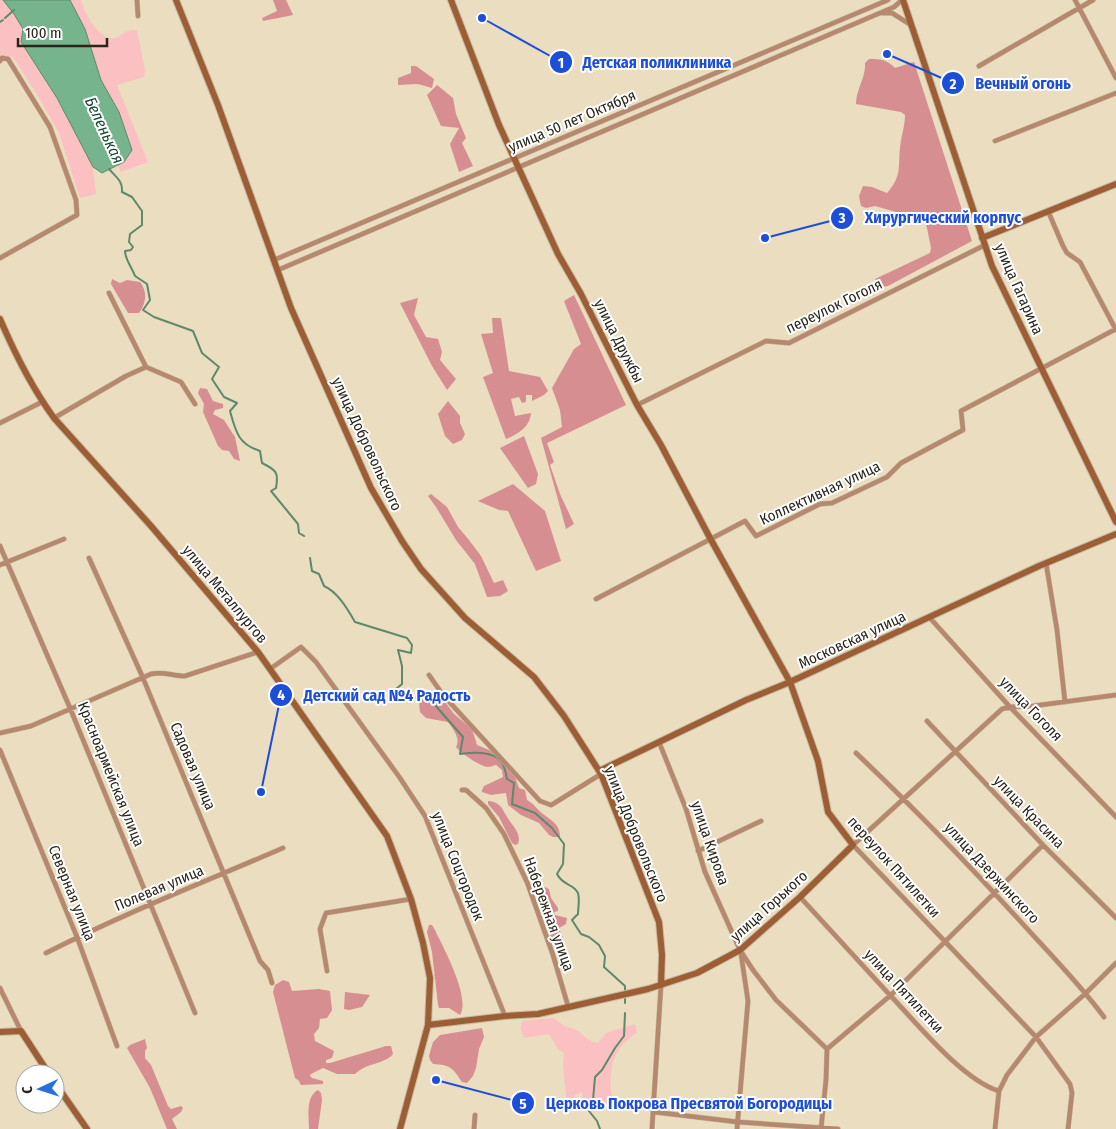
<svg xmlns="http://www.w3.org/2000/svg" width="1116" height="1129" font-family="'Fira Sans Condensed',sans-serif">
<rect width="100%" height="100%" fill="#eaddc0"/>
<path fill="#fbc0c1" d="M0,0H3L19,21L23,29L28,54L53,91L93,167L96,194L80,198L59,133L38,96L13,57L0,56Z
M70,0H81C84,13 100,42 115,38C120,37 121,34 125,32C129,30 133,30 137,30L145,70L144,77L117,85L148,162L121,172L118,165L124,162L119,112L101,80L85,29Z
M553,1018C558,1020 559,1022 563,1025C566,1028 571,1027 574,1029C584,1033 587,1042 598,1043L606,1033L635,1024L637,1033C611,1048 607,1075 613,1102L585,1108L582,1092L575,1095L570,1105H567L563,1066L564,1053L558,1049L549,1034L524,1038L521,1029L522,1021Z"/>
<path fill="#d78e91" d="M273,0H286L293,15L263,21L262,18L277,11Z
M869,59C881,59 886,59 895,68L914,62L972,241L888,286L883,287L875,279L930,253L931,248L927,228L925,223L918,216L912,212H896L875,206L866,208L861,206L859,196L863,186L872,187L887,193C902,176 898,168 900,148C901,136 905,127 905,115L901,112L856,104C856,89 866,78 865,63Z
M411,66H416L434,79L432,88L418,84L398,85V78L411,73Z
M437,85L453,98L456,114L466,138L462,143L473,166L459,172L450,144L459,128L441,126L427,95Z
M112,279L120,283L127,280L140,282C148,292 146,303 139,313H128L111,284Z
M574,295L626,405L547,443L554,462L550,465L560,494L574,524L566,529L541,438L562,427L560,410L552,388L574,349L581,344L564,301Z
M418,298L414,315L426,337L438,339L442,352L440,360L456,379L447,390L432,366L400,303Z
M492,318H501L509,371L540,377L548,391L544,395L532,401V395H526V402L522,403L519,397L511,399L515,416L531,413C530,427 518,434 506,439L483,377L493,373L481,334L493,333Z
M200,388L207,389L213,401L223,404V408L215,410L213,414L224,420L235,437L240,461L234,459L229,451L222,450L218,446L203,412L204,404L198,393Z
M448,401L460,416V423L465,434L462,440L453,444L445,436L438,414Z
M524,436L538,474L536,484L528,488L500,448Z
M513,484L545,511L561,561L536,571L508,511L499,510L478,501Z
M431,494L447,507L458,527L469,540L481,556L494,583L503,580L508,591L500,596L487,597L475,564L456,540L436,507L428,496Z
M426,691L438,699H443L454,714L472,729L477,745L494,752L515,777L519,788L525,790L527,800C534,804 537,809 543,814C552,821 560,824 560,837H553L549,835L539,823L521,815L508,805L506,793L491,795L482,792V790L484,786L503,777L502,770L496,765C492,766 488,768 484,766C477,764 459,752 456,747C461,738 453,729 448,722L426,718L420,712C419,704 418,696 426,691Z
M488,801C492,801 495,802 499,805C503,808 503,811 506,815C511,825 522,832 518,844L515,845L512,843L499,817L488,804Z
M531,872H534L543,886L549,889L551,898L558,908V911L554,912L555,915L567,918L566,924L559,928L564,941L561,946L556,945C544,930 552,923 546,908C545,904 541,902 539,898C535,892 533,883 530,876Z
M429,925H432L435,930C443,947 471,998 460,1015L449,1008H439L438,1005L432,952L427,932Z
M283,980L289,982L292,991L319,989L330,991L332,1010L327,1018L320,1019L319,1028L314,1034L315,1041L334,1051L332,1058L326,1060V1063H330L386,1046H391L393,1054C384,1065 367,1062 355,1074H337L323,1068L311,1074L310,1076L312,1078L323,1081V1084L301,1085L299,1081L295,1078L273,992L275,985Z
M345,992L370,995L362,1007L349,1010L344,1009Z
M482,1028L484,1037L479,1049L476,1068L473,1076L467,1083L462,1082C453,1068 451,1065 433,1064L430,1060L429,1056L433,1042L440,1035Z
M145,1039L147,1048L145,1051V1058L151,1065L168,1106L171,1109L181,1106L183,1108L181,1112L172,1119L177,1129H167L150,1088L127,1048L130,1045Z
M318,1090L321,1093L322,1100L318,1129H309C309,1117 305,1097 318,1090Z"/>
<path fill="#75b48c" stroke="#5e896a" d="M3,0H70L85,29L101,80L119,112L132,150L124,162L102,173L93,167L57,98L21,42L23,29L14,14Z"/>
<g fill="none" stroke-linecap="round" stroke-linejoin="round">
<path stroke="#5e896a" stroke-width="2" d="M5,18L14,10
M0,22L3,20
M109,169C116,177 123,181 122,192L132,197L142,211V225L130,234L129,242L133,247L131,250L125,251C125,259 132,268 135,276L147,284L150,300L143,310L154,317L193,331L202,353L219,367L212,379L224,397L237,403L230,411C236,432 238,444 260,451L262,463C276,470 279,472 276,488L271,491L298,524L299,533L304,536
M310,558L312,571L319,574L324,586C338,592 348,610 355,622L407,638L412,645L411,653L398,650L402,666V684L396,689L408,698L428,697L463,737L460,754C473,752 494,750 502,763C505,767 506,774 507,779L514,783L512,804L535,813L552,828L564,844L563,864L557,874C563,886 573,883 578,893C580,899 578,908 578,914L572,920L581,934L589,937L599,945L605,956L604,967L625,986V1003
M600,1129L597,1121L589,1111L593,1100L595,1077L602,1070L615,1048L624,1036L625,1013"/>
<defs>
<path id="street" d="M137,0L138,16
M1075,0L1116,78
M882,13H892L911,25
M0,61L2,58L8,59L50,127L76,200L77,215L0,258
M979,66L1093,0
M995,141L1116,93
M1048,211L1063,246L1067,253L1080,262L1116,330
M274,260L888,0
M278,270L894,7L902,0
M109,293L146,367L181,382L195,404
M637,405L766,341L789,343L985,245
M54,418L126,376L146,367
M0,423L42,402
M0,546L70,708L195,1013
M89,558L143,678L260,961L268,970L272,983
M1046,563L1057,630L1065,702
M0,565L64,539
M596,599L745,521L756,536L820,504L832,503L887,477L901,463L963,430L961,411L1116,329
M930,618L1010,707L1116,817
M270,669L301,647L316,662L400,778L425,816L505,1016
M429,675L443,695L540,801L551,805L553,804L601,774
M927,721L1043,845L1116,918
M0,733L31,726L151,674C163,671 173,676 185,676L258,652
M659,742L686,809L705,872L740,950L753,970L776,1000L827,1049L826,1080L821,1129
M0,750L77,937L117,1046
M856,753C913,807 968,864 1021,922C1049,953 1079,983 1104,1017
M462,790H466L486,808L504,834L527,882L553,955L568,1006
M698,851L761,821
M800,897C829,929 859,961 888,993C915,1021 962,1080 999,1091
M46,953C123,914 204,882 283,848
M327,971L320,929L326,913L411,899
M0,988L21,1031
M827,1049L891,995L1043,845
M654,1112L738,1122L838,1129
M474,1129L475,1115
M652,1129L661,985
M737,1129L748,1001L741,954
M995,1129L999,1091L1007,1075L1036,1037L1086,993L1116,963
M1068,1129L1072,1093L1070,1084L1036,1037L853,845L1002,709L1010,707L1033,706L1116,695"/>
<path id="secondary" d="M176,0L218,105L291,308L371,488L402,541L421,569L465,618L534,677L564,716L601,774L659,922L662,955L661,985
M903,0L992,266L1116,522
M982,238L1116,184
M0,319C15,354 32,388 54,418L151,526L258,652L387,836L411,899L423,943L430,978L428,1025L400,1129
M599,771L746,700L790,682L1039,566L1116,534
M428,1025L505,1016L538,1014L648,989L697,973L740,950L800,897L853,845L828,812L818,761L790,682L710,538L661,445L637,405L581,294L558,254L499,125L451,0
M0,1032L21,1031L49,1074
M55,1083L87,1129"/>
</defs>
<use href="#street" stroke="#c7bca2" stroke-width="5.5"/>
<use href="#secondary" stroke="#c7bca2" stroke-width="8"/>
<use href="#street" stroke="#b6896e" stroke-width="4.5"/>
<use href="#secondary" stroke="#9e5e35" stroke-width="6"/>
</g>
<g text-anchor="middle" stroke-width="4" stroke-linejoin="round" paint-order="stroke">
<g font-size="15" fill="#2a251a" stroke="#fff">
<text transform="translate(572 121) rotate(-23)" y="5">улица 50 лет Октября</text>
<text transform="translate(1019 289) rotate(66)" y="5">улица Гагарина</text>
<text transform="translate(834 306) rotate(-26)" y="5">переулок Гоголя</text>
<text transform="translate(619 341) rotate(63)" y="5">улица Дружбы</text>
<text transform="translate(367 444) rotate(65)" y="5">улица Добровольского</text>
<text transform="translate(820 493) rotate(-25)" y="5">Коллективная улица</text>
<text transform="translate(225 594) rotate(50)" y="5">улица Металлургов</text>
<text transform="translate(852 640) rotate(-25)" y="5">Московская улица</text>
<text transform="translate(1031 709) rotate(46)" y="5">улица Гоголя</text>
<text transform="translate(193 766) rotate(67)" y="5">Садовая улица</text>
<text transform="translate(111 774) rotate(68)" y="5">Красноармейская улица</text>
<text transform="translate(1029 812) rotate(46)" y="5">улица Красина</text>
<text transform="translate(636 834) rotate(68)" y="5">улица Добровольского</text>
<text transform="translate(710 843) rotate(71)" y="5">улица Кирова</text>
<text transform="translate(458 866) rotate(68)" y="5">улица Соцгородок</text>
<text transform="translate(894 867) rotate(48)" y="5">переулок Пятилетки</text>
<text transform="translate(992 873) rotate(47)" y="5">улица Дзержинского</text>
<text transform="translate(159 888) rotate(-23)" y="5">Полевая улица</text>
<text transform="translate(72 893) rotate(68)" y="5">Северная улица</text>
<text transform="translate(769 906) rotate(-42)" y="5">улица Горького</text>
<text transform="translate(549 914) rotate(70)" y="5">Набережная улица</text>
<text transform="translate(904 991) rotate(47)" y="5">улица Пятилетки</text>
</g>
<g font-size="16" font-style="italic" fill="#18482d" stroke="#fff">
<text transform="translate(105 130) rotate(65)" y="6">Беленькая</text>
</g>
</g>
<path fill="none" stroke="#1d4ed8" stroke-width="2" d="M482 18L561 62M887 54L953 83M765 238L842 218M261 792L281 695M436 1080L523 1103"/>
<g fill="#1d4ed8" stroke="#fff" stroke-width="2">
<circle cx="482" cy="18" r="5"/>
<circle cx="887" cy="54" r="5"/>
<circle cx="765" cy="238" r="5"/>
<circle cx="261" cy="792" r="5"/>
<circle cx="436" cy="1080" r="5"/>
<circle cx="561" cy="62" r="12"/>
<circle cx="953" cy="83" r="12"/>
<circle cx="842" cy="218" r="12"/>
<circle cx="281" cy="695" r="12"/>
<circle cx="523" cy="1103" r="12"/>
</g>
<g font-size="15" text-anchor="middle" font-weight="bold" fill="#fff">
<text x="561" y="68">1</text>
<text x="953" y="89">2</text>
<text x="842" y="223">3</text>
<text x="281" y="700">4</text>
<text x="523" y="1109">5</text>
</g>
<g font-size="16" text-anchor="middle" font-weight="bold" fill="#1d4ed8" stroke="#fff" stroke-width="4" stroke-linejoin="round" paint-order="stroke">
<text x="657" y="68">Детская поликлиника</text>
<text x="1023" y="89">Вечный огонь</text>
<text x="943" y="223">Хирургический корпус</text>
<text x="387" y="701">Детский сад №4 Радость</text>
<text x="689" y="1109">Церковь Покрова Пресвятой Богородицы</text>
</g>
<g transform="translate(40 1089) rotate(266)"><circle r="24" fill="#ffffff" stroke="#aaa8a3"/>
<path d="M0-4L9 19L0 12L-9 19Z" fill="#2a6fdb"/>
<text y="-8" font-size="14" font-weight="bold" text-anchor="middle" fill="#2a251a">С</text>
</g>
<path d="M18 38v8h89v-8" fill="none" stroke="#2a251a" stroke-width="2.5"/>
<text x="25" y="38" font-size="15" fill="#2a251a" stroke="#ffffff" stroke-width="4" paint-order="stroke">100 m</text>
</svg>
